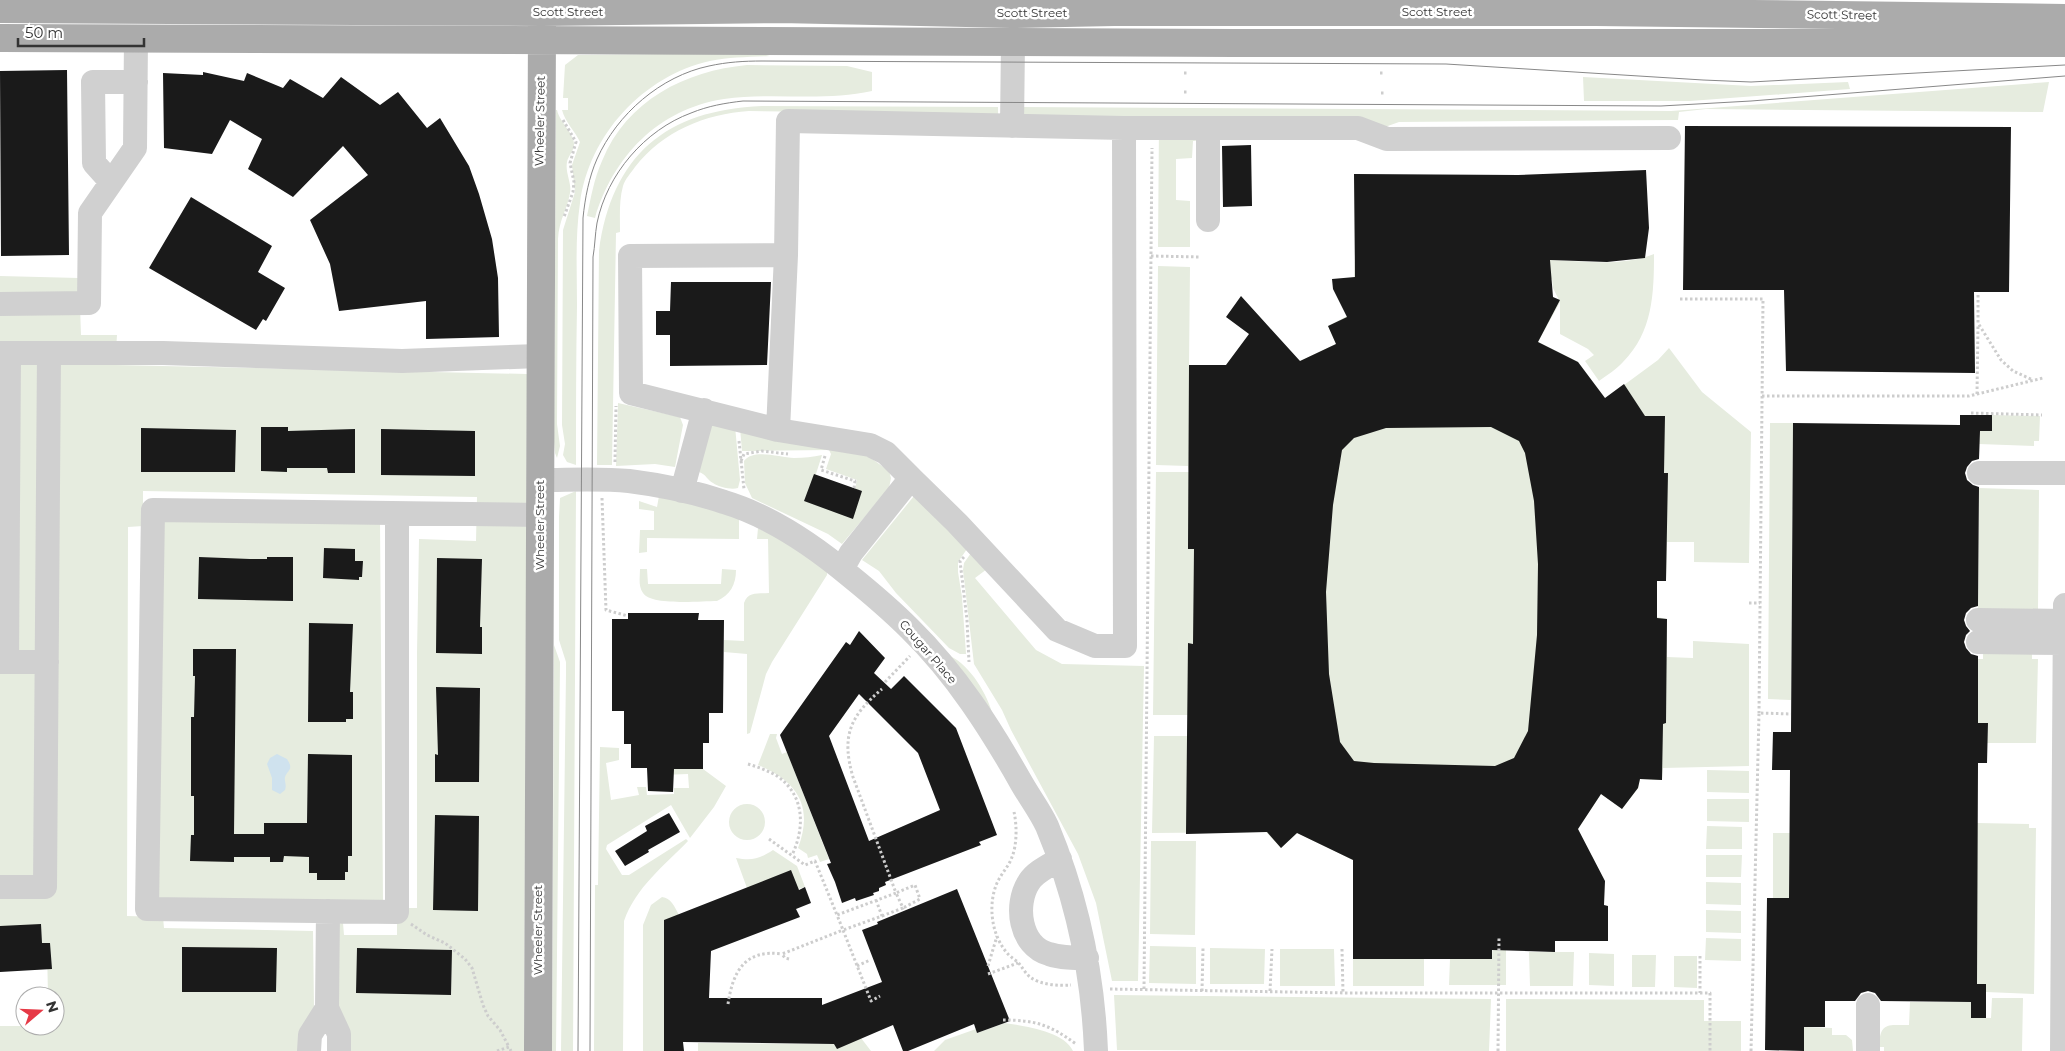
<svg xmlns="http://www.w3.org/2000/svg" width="2065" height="1051" font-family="Montserrat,sans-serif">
<rect width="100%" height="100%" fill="#fff"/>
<path fill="#e6ecdf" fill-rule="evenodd" d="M758,53L770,56C750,57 730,57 710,61C643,76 589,135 580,203C575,237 577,272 577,305C576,359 576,412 576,465L567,462L563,455L565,444L562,425L563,230L575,192L572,165L580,142C575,131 565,122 562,110H568V98H563L565,65L578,55Z
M747,65L847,66L872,72V91C823,102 773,92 724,99C658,109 613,157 595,218L587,216C591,197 594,179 602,161C627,100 685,71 747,65Z
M1583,77L1751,86L1848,82L1850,89L1690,101H1584Z
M2049,82L2043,112L1706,109L1679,112L1678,120L1399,122L1357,137H1273L1193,141L1192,158L1176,159V200L1190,201V247H1158L1159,123L1022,119V107L1671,111Z
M762,106L998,107V119L991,114L749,111C705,114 663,131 635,167C631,173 625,179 623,186C619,200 620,217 620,232L616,233L612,465H597L599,251C612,155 666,110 762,106Z
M556,110H557C560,123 574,133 574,144C574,151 568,156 567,162C565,173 572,183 570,193C567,210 559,220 558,239L557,424L560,446L557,458L555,453L554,442Z
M1654,254C1654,293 1653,332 1623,362C1617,369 1607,375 1599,381L1585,361L1594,355L1588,349L1560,334V302L1538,342L1578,362L1605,399L1658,360L1669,348L1702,392L1751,432L1749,563L1694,562V542H1667L1666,581H1657V617L1667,619V657L1693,658V641L1749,644V766L1663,768L1662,780L1640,779L1638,788L1622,809L1601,794L1578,829L1517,861L1353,860L1297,833L1281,848L1266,832L1152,833L1154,736H1188V715H1153L1156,472H1189L1188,466L1156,465L1158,266L1190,267L1189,365H1226L1249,335L1300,361L1336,344L1328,326L1347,316L1354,277L1355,260C1420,260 1486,258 1551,260C1584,261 1622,267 1654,254ZM1552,279L1553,288L1559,300L1521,284V280Z
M0,276L79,278L81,335H117L115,365L527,374L524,1051H351L336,1001L339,924L343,923L344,935H397V908H417V653L419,539L476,541L477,497L143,491V526L128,527L127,916L163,917L164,928L313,931L314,1008L298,1051H0V1026H55V996H48L47,949L0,934Z
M618,403L680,417L683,425L675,467L655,464L616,466Z
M1992,415L2040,416L2039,441H2034V446L1979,444L1980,431H1992Z
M712,423L735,426L740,480L738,488C731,490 719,487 713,483C707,480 706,474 699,472L707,430Z
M1770,423H1793L1791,700L1768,699Z
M740,428L868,456L889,471L891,478L889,488L842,544L828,534L752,498L745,483L744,461C754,448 780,458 794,458C804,458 813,457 822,455L815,477L855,489L857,480L826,469L831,454L829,450L742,451Z
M1979,488L2039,490L2038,610H1978Z
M576,491L573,1051H561L566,673V662L559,640V517L560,498Z
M659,496L696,505L739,518V539L647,538V552L639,553L640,530H654V511L639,509V501L657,507Z
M914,496L967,549L958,562V572L962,597L966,654H960L949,648L896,593L879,571L862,560Z
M164,521L380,522L383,902L158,900Z
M758,528L785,541L827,570V575L772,662L766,674L750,733L747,734V654L724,652V640L744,641V603C748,591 758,594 769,593L768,539H757Z
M971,553L987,569L975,578L1036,650L1062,664L1144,666L1138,981H1112L1096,903L1078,854L1011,730L1002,710L974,664L963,570L964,563Z
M640,569H647L648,584H721L722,569L736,570C736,585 730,595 717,601C701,601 651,606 643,593C638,586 640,577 640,569Z
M554,645L560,662L556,1051H552Z
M1983,654H2032V659H2038L2036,743H1987L1988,723H1978V659H1983Z
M950,656C970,665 988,695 993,716Z
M770,734H777L776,738L782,754L787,752L829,859L820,862L817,855L808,858L807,854L798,848C814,806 797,781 758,765Z
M600,747L619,748V760L606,763L611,800L639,795L637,787H646L647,795L674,794V788H689L688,774L662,775V766L676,769H703L726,786L714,807L690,838L671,805L607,845L606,849L622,875H629L686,839L688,841C664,866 636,887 624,921L623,1051H594L595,885H598Z
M1707,770L1749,771V793L1707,792Z
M1707,799H1749V822L1707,821Z
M729 822a18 18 0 1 1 36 0a18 18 0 1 1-36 0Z
M1977,823L2029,824V828H2036L2034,994L1986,992V984H1977Z
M1707,826L1742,827V849H1706Z
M1773,833H1790L1789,898H1773Z
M1151,841H1196L1195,935L1150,934Z
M773,850L797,866L805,887L798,889L747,888L736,858C752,861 759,859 773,850Z
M1706,855H1742L1741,877H1706Z
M1706,882L1741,883V905L1706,904Z
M662,897C671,898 674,906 679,915L664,921V1051H643V925L651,905Z
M1706,910L1741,911V933L1706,932Z
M1493,938H1506V985H1449L1450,959H1492Z
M1706,938L1741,939V961L1705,960Z
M1150,946L1196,947V984L1149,983Z
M1210,948L1265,949L1264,984H1210Z
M1280,949H1334L1335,986H1280Z
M1529,952H1574L1573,986H1530Z
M1589,953L1614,954V986L1589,985Z
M1632,955H1656L1655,987H1632Z
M1674,956H1697V988L1674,987Z
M1353,959H1424V986H1353Z
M1114,995L1491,999L1489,1051L1117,1050Z
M1992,998H2023L2022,1051H1884V1047H1879C1880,1022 1887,1025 1909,1025L1910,1002H1971V1018H1991Z
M1506,999L1704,1000V1021H1741V1051H1506Z
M1005,1023C1024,1026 1064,1031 1073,1051H934L945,1040L976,1029L977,1033Z
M1804,1027L1832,1028V1035H1846L1852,1040L1853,1051H1786H1804Z
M861,1038L871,1051H698V1043L834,1044Z"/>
<path fill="#cfe2ee" d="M277,754L287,759C294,770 288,769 285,777C284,781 287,785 285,790L280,794L272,790V778L267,764L270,758Z"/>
<path fill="#1a1a1a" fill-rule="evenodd" d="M67,70L69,255L1,256L0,71Z
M203,72L244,81L247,73L283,88L290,79L323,98L341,77L380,105L398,92L427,128L440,118L469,166L479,194L492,239L498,278L499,337L426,339V301L339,311L330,264L310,220L368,175L343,146L293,197L248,169L262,139L230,120L212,154L164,148L163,73L203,75Z
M1685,126L2011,127L2009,292H1974L1975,373L1786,371L1784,290H1683Z
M1251,145L1252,206L1223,207L1222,146Z
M1646,170L1649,228L1645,258L1607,262L1550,260L1553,297L1560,300L1538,342L1578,362L1605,398L1624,384L1645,416H1665L1664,473H1668L1666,581H1657V618L1667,619L1666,723L1663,724L1662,780L1640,779L1638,788L1622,809L1601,794L1578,829L1605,881L1604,905L1608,906V941H1555V952L1492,950V959H1353V860L1297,833L1281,848L1267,832L1186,834L1188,643L1193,644L1194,549H1188L1189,365H1226L1249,334L1226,317L1241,296L1300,361L1336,344L1328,326L1347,317L1333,289L1332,279L1355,277L1354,174L1518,175ZM1491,427L1519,441L1525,453L1534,501L1538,564L1537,635L1528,731L1514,758L1495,766L1374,763L1354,761L1340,742L1329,674L1326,592L1333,505L1342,450L1354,438L1386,428Z
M191,197L272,246L258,272L285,288L266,321L263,319L256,330L149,268Z
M671,282H771L767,365L670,366V335H656V311H670Z
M1960,415H1992V431H1980L1979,459L1972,461L1967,467L1965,473L1967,480L1973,485L1979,487L1978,606L1971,608L1966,613L1964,620L1966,626L1970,631L1966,635L1964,642L1966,648L1971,654L1978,656V723H1988L1987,763H1978L1977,984H1986V1018H1971V1002L1881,1001L1875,993L1868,991L1861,993L1855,1001H1825V1027H1804V1051L1765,1050L1767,898H1789L1790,770H1772L1773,732H1791L1793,423L1960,425Z
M261,427H288V431L355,429V473H328L327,468H287V472L261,471Z
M141,428L236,430L235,472H141Z
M381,429L475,431V476L381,475Z
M814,474L862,491L853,519L804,501Z
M324,548L355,549V561H363L362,577H359V580L323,578Z
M199,557L250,559H267V557H293V601L198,599Z
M437,558L482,559L480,627H482V654L436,653Z
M628,613H699L698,620H724L723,713H709V743H703V769H674L673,792L648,791L647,768H631V744H624V711H612V619H628Z
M309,623L353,624L350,692H353V719H346V722H308Z
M859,631L885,658L874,673L891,689L904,676L956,728L997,835L979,842L981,845L885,882L886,885L879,888V891L873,893L874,895L856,901L855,898L842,903L835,882L827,864L831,863L780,735L846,642L850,645ZM859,694L918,753L940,810L869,841L829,736Z
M193,649H236L234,834H264V823H307L308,754L352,755V856H348V872H345V880H317V873H309V857L284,856L283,862H270V857H234V862L190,861L191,835H194V796H191V717H194L195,676H193Z
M436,687L480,688L479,782H435V754L438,755Z
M669,813L680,832L648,850L649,852L625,866L615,851L647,831L645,826Z
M435,815L479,816L478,911L433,910Z
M791,870L799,890L805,887L811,903L796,909L800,917L711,951L709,998H822V1005L882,982L862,930L878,924L877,922L957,889L1010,1021L977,1033L974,1024L908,1051H903L893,1025L837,1049L834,1044L683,1042L684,1051H664V920Z
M41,924L42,943H50L52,969L0,972V926Z
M182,947L277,948L276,992H182Z
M357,948L452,950L451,995L356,993Z"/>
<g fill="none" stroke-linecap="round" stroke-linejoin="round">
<path stroke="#cdcdcd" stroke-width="3" stroke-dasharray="2.5 2.5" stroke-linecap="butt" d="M1184,73H1188
M1380,73H1385
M1184,92H1188
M1381,93H1385
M563,120L576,142L570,163L574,182L573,192L564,217
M1151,256L1200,257
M1978,295V323L2001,360L2013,371L2033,380
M1680,299H1763L1759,713
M1977,394L1978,324
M1762,396H1969L2043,378
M1971,413L2042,415
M739,441L744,489
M825,456L821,470L855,481L854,488
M741,461L744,454L762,451L788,454
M615,462L616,406
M602,498L606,610L628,616
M964,557L960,561L967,620L969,662
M1749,603H1760
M885,682L910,656
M748,764C758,767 769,771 777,776C805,795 805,828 792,855
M1014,812C1017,825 1017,845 1012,857C1009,866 1001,874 997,883C987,906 992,938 1009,955C1012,958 1015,960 1018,962C1022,967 1025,973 1030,977C1040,985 1059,986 1071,985
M769,839L805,865L815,861L837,915
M876,900L882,916L843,930L837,915L896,893L853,777C841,736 850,716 882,689
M882,916L903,908L896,893L915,885L920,899L903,908
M411,924L427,935L445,943L465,959L472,968L483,1005L488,1016L500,1030L509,1047
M1342,949L1343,993
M1700,956V993
M789,959L785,958L782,954L843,930L871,1001L880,996
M857,966L870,960
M988,966L997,936
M988,974L1018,963
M1110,989L1349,993H1710V1051
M1144,989L1152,148
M1202,991L1203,948
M1270,991L1272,949
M728,1004C733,971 745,949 782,954
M1003,1020C1036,1020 1050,1025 1076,1044
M497,1051L509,1047L511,1051
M1498,1051L1499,938
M1751,1051L1759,713L1791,714"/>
<path stroke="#d0d0d0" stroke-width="24" d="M1012,126L1013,42
M1124,128H1358L1387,139L1669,138
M111,182L94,163L93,82H136
M1208,220V128
M786,255L630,256L631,393L778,430L870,445L886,453L911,478
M0,304L89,303L90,213L135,148L136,38
M0,353H163L402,361L539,356
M778,430L786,255L788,121L1124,128L1125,646H1095L1057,630L957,523L911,478L851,553L842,569
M1979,473H2065
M540,480C569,480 599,478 629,481C661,485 694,492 724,502C771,516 813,545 850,576C871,593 891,610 910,629C956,674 991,729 1022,784C1030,798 1040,811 1047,826C1077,898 1093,974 1096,1051
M682,491L704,410
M397,514V912L147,909L153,510L540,515
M1978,620L2065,621
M1978,642L2064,643
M0,662H47
M7,662L9,353
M1060,859C1050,865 1035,872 1029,882C1014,905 1020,946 1049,954C1061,958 1074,958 1087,958
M0,887H45L49,353
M328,911L327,1008L339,1034V1051
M309,1051L310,1035L327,1008
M1868,1051V1005
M2062,1051L2065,605"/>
<path stroke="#ababab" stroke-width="28" d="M0,9L542,12L780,9L1013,14L1114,12H1596L2065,18
M0,38L1234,43H2065
M538,1051L542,23"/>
<path stroke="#888" stroke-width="1" d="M578,1051L583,218C585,198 589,177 597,159C617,114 661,76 709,66C727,62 744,61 762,61L1446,64L1703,80L1751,82L2065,65
M590,1051L593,257C595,246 595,234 597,223C607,174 645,130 691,113C708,106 725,103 743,101L1661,106L1751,101L2065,76"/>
</g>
<g text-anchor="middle" stroke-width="5" stroke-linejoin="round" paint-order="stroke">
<g font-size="12" fill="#333" stroke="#fff">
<text x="568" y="16">Scott Street</text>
<text x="1437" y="16">Scott Street</text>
<text x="1032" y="17">Scott Street</text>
<text transform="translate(1842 15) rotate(1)" y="4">Scott Street</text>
<text transform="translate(540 121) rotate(-89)" y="4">Wheeler Street</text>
<text transform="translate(540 525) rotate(-90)" y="4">Wheeler Street</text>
<text transform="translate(928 652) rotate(49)" y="4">Cougar Place</text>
<text transform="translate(538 930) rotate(-90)" y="4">Wheeler Street</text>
</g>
</g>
<g transform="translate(40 1011) rotate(71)"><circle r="24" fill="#ffffff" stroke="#adadad"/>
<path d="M0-4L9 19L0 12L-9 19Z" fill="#e63946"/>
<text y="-8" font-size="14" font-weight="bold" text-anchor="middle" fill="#333333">N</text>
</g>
<path d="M18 38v8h126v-8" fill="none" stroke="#333333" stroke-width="2.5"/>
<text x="25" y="38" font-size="15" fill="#333333" stroke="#ffffff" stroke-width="4" paint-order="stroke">50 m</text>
</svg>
